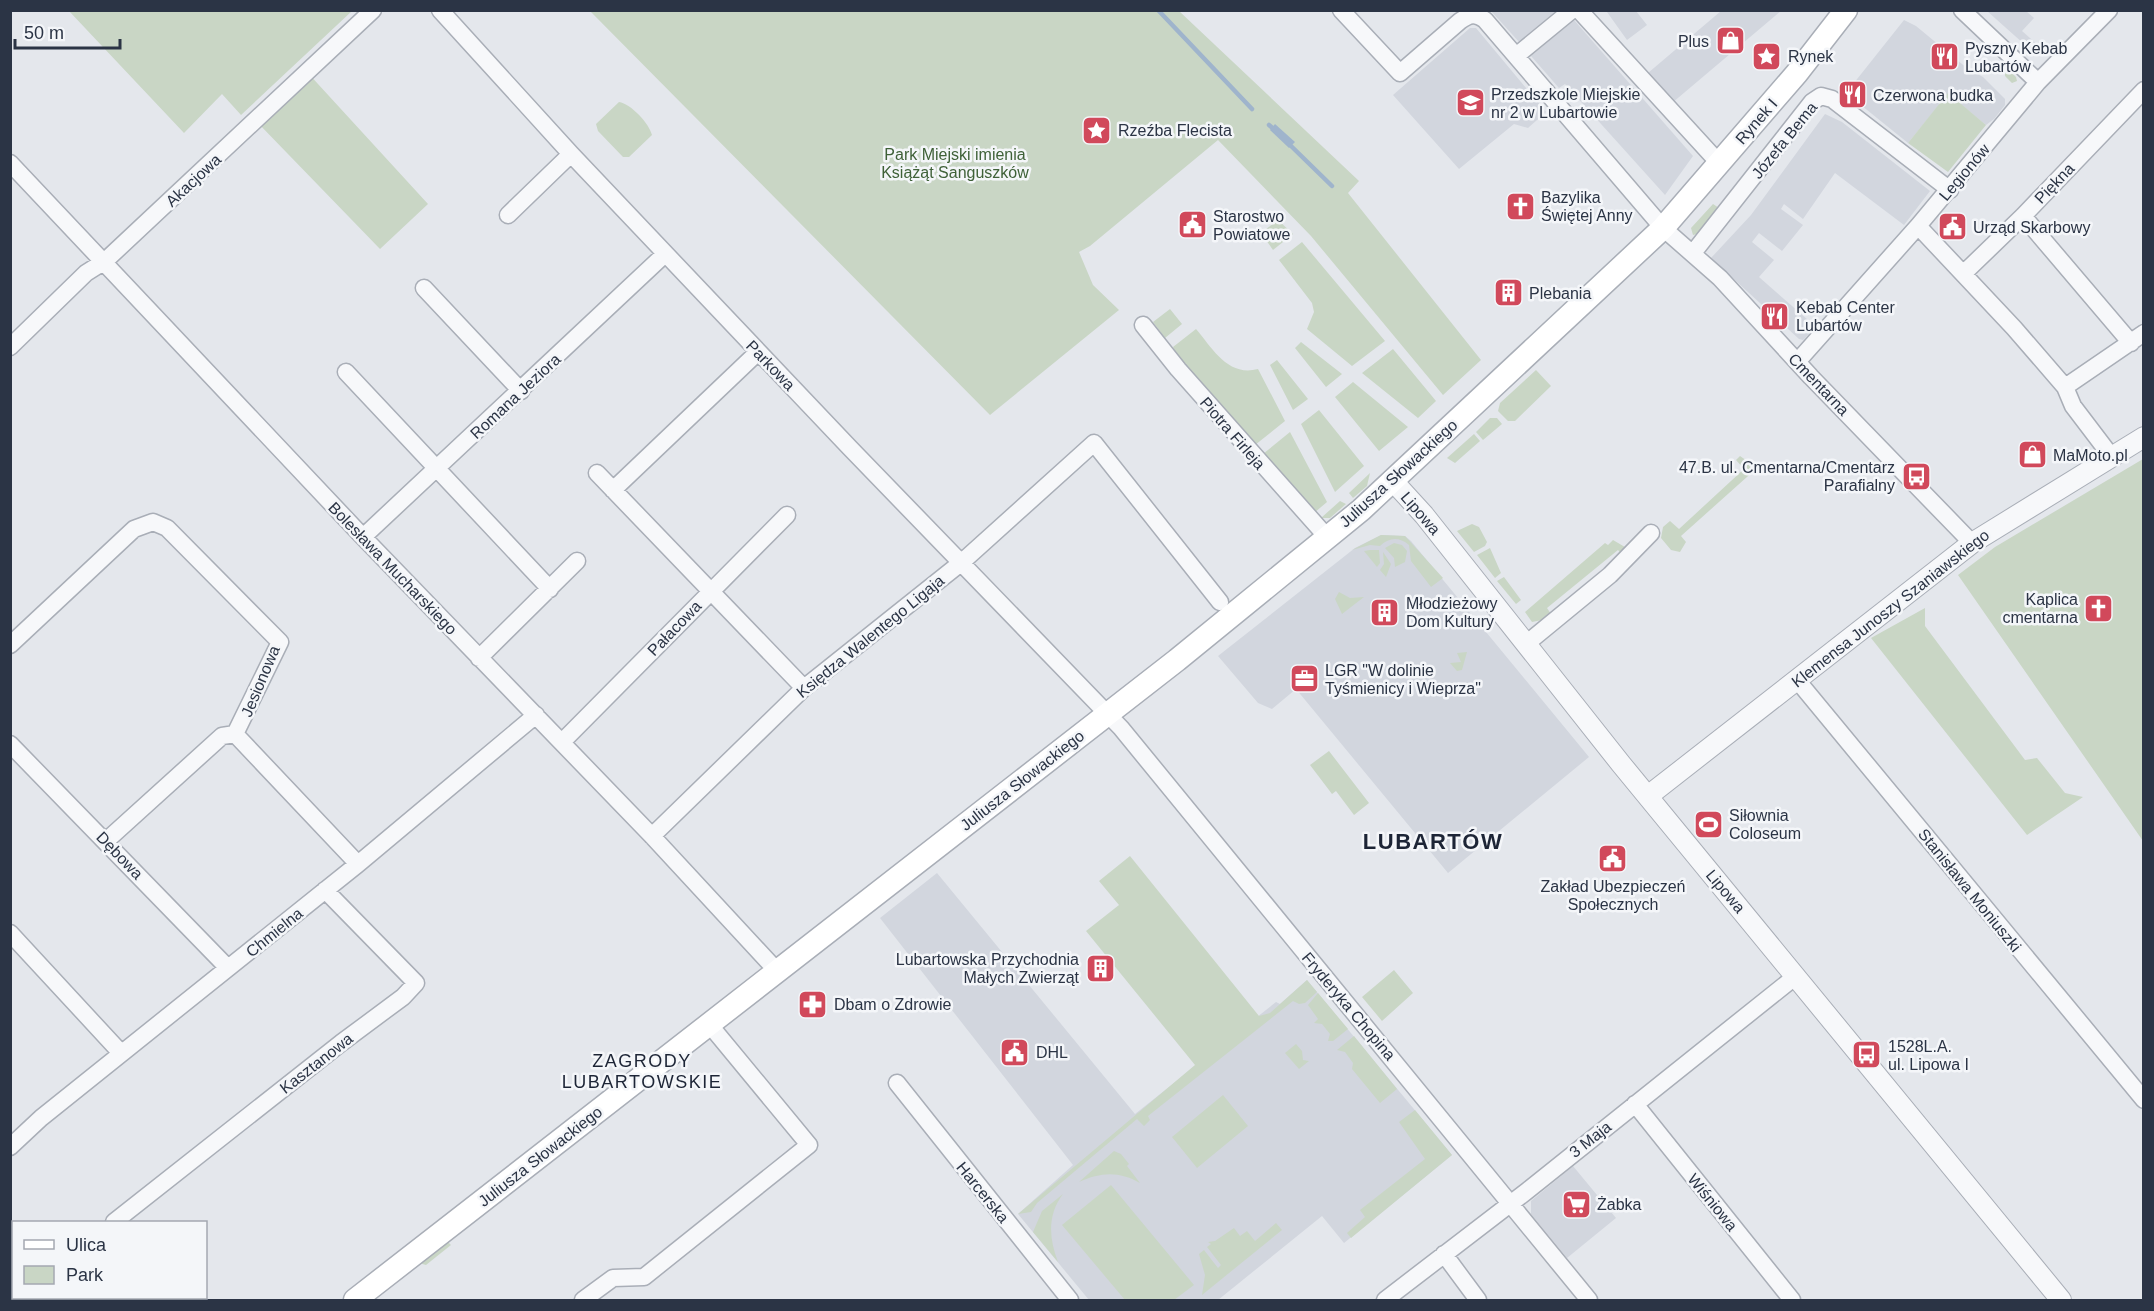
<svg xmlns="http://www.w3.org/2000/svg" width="2154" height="1311" font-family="Helvetica,sans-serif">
<rect width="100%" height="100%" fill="#e4e7ec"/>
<path fill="#d2d6de" d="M1491,11H1558L1520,43Z
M1609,11H1636L1647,25L1627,40L1607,12Z
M1721,11H1781L1672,103L1648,73Z
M1987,11H2026L2034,18L2022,31L2039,46L2033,52Z
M1574,20L1693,156L1665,195L1565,84L1559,88L1531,56Z
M1904,20L1916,26L1968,69L1983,77L2005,99V105L1994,119L1986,125L1948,94L1908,143L1846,93Z
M1470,28H1476L1546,112L1528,128L1514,124L1459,169L1393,95Z
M1825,114L1842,122L1930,191L1904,225L1835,173L1803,219L1784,204L1781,209L1803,225L1782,251L1759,233L1752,242L1774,260L1759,277L1816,327L1803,340L1799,339L1711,258L1751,215Z
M1381,535L1405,536L1411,541L1589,757L1448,873L1296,689L1272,709L1258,703L1218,656L1355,548Z
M937,873L1135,1114L1276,1002L1280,1004L1307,980L1452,1155L1344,1243L1322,1216L1218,1300H1089L1018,1214L1073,1165L880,918Z
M1573,1166L1616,1218L1567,1258L1531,1214V1201Z"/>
<path fill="#c9d6c5" d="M69,11H352L241,115L222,94L184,133Z
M590,11H1179L1359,181L1348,193L1481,360L1443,395L1311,236L1218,140L1090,246L1079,252L1093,285L1119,310L990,415Z
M2001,62L2016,77L2017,81L2012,83L2005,76V72L1998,70Z
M307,72L428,204L380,249L257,122Z
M1948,93L1986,125L1948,172L1908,143Z
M619,102C631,104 649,123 652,135L629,157H623L598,131L596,124Z
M1713,204L1719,208L1697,234L1693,235L1691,228Z
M1278,220L1293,234L1273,250L1261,233Z
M1302,242L1385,341L1352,366L1307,329L1314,312L1312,303L1279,260Z
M1170,309L1182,324L1165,338L1153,322Z
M1196,329C1213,349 1228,377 1258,369L1285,421L1255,445L1176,353L1173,347Z
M1301,342L1342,374L1326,387L1295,348Z
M1393,349L1436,401L1418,418L1362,373Z
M1277,360L1308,399L1293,410L1270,365Z
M1536,370L1551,386L1515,421H1508L1498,411L1500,403Z
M1353,382L1408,427L1379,451L1335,397Z
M1319,410L1364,466L1335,492L1301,424Z
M1490,418H1497L1502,424L1483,440L1476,432Z
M1290,432L1327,502L1314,513L1263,454Z
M1474,434L1480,441L1455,463L1447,458Z
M1740,456L1757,468L1681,536L1686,542L1680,552L1671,550L1661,538L1663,527L1670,521L1679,529L1744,469L1736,460Z
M2143,459V841L1958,575L1995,547Z
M1370,473L1367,486L1353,498L1349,493Z
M1340,501L1346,504L1330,518H1321Z
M1472,524L1479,527L1487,542L1485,546L1474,552L1457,531Z
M1381,535L1405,536L1443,578L1431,587L1411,561L1409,545C1399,537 1390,537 1380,546L1370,545L1352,550Z
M1613,540L1630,550L1624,557L1618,550L1547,608L1551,614L1547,619L1532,622L1525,612L1605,543L1608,545Z
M1394,543L1402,545L1407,551L1405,562L1395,567L1394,558L1385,548Z
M1490,548L1501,573L1495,578L1477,555Z
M1370,550H1379L1380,563L1377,567L1364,551Z
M1383,552L1391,564L1386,577L1380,570L1384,564Z
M1504,577L1521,600L1516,604L1497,581Z
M1339,592L1350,598L1364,597L1342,614L1335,599Z
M1925,608V626L2025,760L2037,758L2065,793L2083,797L2027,835L1871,638Z
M1467,652L1462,670L1457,671L1450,663L1461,662L1457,653Z
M1329,751L1369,803L1354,815L1336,791L1332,794L1310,765Z
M1130,856L1259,1016L1270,1013L1307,980L1317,992L1305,1003L1299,1004L1293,1001L1148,1116L1150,1120L1144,1126L1137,1119L1037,1203L1031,1212L1018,1214L1195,1065L1086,931L1119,905L1099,881Z
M1394,970L1413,993L1382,1021L1362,997Z
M1318,993L1348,1029L1333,1041H1328L1330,1034L1322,1024L1314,1023L1318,1019L1308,1005Z
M1354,1036L1397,1089L1380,1103L1352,1069L1353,1063L1345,1052L1337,1050Z
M1296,1044L1302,1051L1303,1060L1309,1061L1299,1069L1285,1053Z
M1223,1095L1248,1126L1197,1168L1172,1137Z
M1415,1110L1452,1155L1351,1238L1347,1233L1365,1217L1360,1210L1425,1159L1399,1122Z
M1114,1151L1121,1154L1129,1164L1127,1166L1140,1183C1119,1171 1101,1172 1079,1182Z
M1111,1185L1194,1285L1174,1300H1125L1062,1225Z
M1063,1194C1047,1215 1049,1239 1058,1262L1033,1232L1042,1211Z
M1276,1223L1282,1230L1202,1295L1205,1275L1199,1254L1204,1250L1218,1268L1221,1265L1207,1247L1211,1244L1208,1242L1215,1241L1234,1228L1240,1236L1247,1231L1255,1241Z
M448,1242L451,1245L426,1265L419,1263Z"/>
<path fill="#9fb4cc" d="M1275,124L1295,142L1289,148L1270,130Z"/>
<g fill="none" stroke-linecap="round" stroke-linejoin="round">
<path stroke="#9fb4cc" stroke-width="4.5" d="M1158,10L1252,109
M1269,125L1277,132
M1289,144L1332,186"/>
<defs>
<path id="minor" d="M440,10L571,154L850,448L1121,728L1589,1300
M1341,10L1400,73L1460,21C1470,14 1475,13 1485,20L1663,228L1720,278L1811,377L1972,543
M1579,10L1719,163
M1962,10L2038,82
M1516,56L1572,10
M10,163L363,537L652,836L777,971
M508,215L571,154
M2023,216L2131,343
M1918,226L2014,328L2065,387L2073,406L2111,456
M1693,253L1812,102L1821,96L1832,99L1950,190
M1963,274L2023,216L2144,90
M424,288L521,391
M1143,325L1178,369L1327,537
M10,347L86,273L105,261L373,10
M1797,362L1918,226L2038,82L2109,10
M346,372L550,589
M2065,387L2144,333
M597,473L804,688
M613,490L758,352
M363,537L665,254
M1526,644L1610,575L1651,533
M10,645L134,529L153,522L167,528L280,642L235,734
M479,658L577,561
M1797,680L2144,1100
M235,734L358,864
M562,742L787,515
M10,744L228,968
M652,836L804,688L962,562L1094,443L1220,602
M106,841L222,736L235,734
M10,933L121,1053
M897,1083L1070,1300
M1635,1104L1792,1300
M10,1147L41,1118L358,864L536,715
M114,1222L341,1043L403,997L416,983L325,890
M1444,1254L1478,1300
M583,1300L613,1278L644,1277L809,1145L709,1024
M1385,1300L1527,1191L1796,976"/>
<path id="tertiary" d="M1392,480L1424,515L1621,764L2061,1300
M1648,796L1972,543L2144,437
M10,1283L14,1287
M24,1298L27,1300"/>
<path id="secondary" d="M355,1300L1177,660L1361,510L1663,228L1797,73L1846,10"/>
</defs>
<use href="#minor" stroke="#a9aeb7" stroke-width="19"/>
<use href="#tertiary" stroke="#a9aeb7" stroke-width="22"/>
<use href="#secondary" stroke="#a9aeb7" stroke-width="25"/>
<use href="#minor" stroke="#f7f8fa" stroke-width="16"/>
<use href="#tertiary" stroke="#f7f8fa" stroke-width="20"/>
<use href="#secondary" stroke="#fff" stroke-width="22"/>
</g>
<defs>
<symbol id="shop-square" viewBox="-11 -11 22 22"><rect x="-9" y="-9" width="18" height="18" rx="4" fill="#d1495b" stroke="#f4f6f9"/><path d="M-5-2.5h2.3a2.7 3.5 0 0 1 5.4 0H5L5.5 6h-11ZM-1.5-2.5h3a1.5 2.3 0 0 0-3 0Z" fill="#fff"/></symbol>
<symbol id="sight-square" viewBox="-11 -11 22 22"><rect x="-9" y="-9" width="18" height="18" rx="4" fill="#d1495b" stroke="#f4f6f9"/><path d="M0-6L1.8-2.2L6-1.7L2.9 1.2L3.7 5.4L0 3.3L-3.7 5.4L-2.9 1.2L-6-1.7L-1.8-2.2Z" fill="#fff"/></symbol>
<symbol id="restaurant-square" viewBox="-11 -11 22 22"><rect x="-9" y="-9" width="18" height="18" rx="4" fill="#d1495b" stroke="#f4f6f9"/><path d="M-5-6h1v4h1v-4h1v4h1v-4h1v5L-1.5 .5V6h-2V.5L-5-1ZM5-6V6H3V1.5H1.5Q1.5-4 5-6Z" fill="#fff"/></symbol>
<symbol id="school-square" viewBox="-11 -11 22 22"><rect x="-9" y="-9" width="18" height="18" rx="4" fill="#d1495b" stroke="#f4f6f9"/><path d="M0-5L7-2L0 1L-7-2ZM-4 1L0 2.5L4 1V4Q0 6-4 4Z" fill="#fff"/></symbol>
<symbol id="church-square" viewBox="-11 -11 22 22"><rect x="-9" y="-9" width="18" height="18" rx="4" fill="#d1495b" stroke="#f4f6f9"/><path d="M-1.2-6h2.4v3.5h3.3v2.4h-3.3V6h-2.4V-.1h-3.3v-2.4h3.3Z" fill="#fff"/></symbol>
<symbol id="civic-square" viewBox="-11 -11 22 22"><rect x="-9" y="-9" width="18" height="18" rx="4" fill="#d1495b" stroke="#f4f6f9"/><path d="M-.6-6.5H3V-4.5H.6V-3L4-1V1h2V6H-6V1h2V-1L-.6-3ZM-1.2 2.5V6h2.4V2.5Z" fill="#fff"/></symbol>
<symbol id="building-square" viewBox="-11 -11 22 22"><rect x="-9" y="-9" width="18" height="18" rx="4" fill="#d1495b" stroke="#f4f6f9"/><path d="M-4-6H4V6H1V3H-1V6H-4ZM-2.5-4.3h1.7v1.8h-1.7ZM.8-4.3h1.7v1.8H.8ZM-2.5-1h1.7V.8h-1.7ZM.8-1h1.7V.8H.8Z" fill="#fff"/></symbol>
<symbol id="bus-square" viewBox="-11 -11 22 22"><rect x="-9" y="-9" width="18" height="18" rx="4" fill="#d1495b" stroke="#f4f6f9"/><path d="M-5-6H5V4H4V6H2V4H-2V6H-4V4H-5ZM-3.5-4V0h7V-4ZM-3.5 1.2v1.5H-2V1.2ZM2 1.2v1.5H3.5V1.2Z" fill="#fff"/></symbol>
<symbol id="office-square" viewBox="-11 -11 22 22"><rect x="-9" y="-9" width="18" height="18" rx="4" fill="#d1495b" stroke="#f4f6f9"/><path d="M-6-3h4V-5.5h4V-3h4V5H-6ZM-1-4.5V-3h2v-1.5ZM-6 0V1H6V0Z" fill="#fff"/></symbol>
<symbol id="stadium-square" viewBox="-11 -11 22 22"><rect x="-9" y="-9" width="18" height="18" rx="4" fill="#d1495b" stroke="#f4f6f9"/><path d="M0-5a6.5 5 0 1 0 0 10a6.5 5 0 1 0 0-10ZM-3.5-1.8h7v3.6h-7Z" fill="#fff"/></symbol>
<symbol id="pharmacy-square" viewBox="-11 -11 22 22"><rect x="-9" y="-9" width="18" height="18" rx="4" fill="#d1495b" stroke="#f4f6f9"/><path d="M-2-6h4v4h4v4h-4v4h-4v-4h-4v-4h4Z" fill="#fff"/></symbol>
<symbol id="supermarket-square" viewBox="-11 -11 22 22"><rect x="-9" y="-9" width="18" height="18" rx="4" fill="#d1495b" stroke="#f4f6f9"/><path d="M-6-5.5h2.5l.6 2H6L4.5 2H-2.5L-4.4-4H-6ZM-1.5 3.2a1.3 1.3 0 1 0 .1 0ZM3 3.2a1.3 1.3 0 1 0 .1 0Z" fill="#fff"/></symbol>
</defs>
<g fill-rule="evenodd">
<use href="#shop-square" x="1714" y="24" width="33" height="33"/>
<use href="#sight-square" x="1750" y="40" width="33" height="33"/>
<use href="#restaurant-square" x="1928" y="40" width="33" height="33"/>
<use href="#restaurant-square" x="1836" y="78" width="33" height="33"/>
<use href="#school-square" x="1454" y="86" width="33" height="33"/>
<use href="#sight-square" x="1080" y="114" width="33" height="33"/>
<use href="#church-square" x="1504" y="190" width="33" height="33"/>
<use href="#civic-square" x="1176" y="208" width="33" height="33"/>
<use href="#civic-square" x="1936" y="210" width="33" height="33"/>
<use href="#building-square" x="1492" y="276" width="33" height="33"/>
<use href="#restaurant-square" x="1758" y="300" width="33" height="33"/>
<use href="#shop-square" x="2016" y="438" width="33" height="33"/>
<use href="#bus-square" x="1900" y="460" width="33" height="33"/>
<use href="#church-square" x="2082" y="592" width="33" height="33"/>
<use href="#building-square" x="1368" y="596" width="33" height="33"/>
<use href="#office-square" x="1288" y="662" width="33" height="33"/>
<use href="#stadium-square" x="1692" y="808" width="33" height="33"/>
<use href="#civic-square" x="1596" y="842" width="33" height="33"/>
<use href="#building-square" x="1084" y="952" width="33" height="33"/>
<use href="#pharmacy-square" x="796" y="988" width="33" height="33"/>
<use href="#civic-square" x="998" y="1036" width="33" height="33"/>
<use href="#bus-square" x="1850" y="1038" width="33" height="33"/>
<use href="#supermarket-square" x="1560" y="1188" width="33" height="33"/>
</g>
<g text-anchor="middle" stroke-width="5" stroke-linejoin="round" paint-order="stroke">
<g font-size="16" fill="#2b3445" stroke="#f4f6f9" text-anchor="start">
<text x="1709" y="47" text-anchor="end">Plus</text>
<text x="1965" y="54">Pyszny Kebab<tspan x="1965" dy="18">Lubartów</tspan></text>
<text x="1788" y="62">Rynek</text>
<text x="1491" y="100">Przedszkole Miejskie<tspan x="1491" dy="18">nr 2 w Lubartowie</tspan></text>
<text x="1873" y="101">Czerwona budka</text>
<text x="1118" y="136">Rzeźba Flecista</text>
<text x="1541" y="203">Bazylika<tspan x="1541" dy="18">Świętej Anny</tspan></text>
<text x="1213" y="222">Starostwo<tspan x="1213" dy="18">Powiatowe</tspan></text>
<text x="1973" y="233">Urząd Skarbowy</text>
<text x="1529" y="299">Plebania</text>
<text x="1796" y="313">Kebab Center<tspan x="1796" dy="18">Lubartów</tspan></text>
<text x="2053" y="461">MaMoto.pl</text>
<text x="1895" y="473" text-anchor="end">47.B. ul. Cmentarna/Cmentarz<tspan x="1895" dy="18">Parafialny</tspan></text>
<text x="2078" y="605" text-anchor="end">Kaplica<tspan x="2078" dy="18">cmentarna</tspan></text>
<text x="1406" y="609">Młodzieżowy<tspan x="1406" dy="18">Dom Kultury</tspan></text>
<text x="1325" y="676">LGR "W dolinie<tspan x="1325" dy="18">Tyśmienicy i Wieprza"</tspan></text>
<text x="1729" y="821">Siłownia<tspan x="1729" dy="18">Coloseum</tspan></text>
<text x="1613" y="892" text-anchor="middle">Zakład Ubezpieczeń<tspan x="1613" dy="18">Społecznych</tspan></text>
<text x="1079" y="965" text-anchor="end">Lubartowska Przychodnia<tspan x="1079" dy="18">Małych Zwierząt</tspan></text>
<text x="834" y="1010">Dbam o Zdrowie</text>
<text x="1888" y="1052">1528L.A.<tspan x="1888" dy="18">ul. Lipowa I</tspan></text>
<text x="1036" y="1058">DHL</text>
<text x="1597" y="1210">Żabka</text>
</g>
<g font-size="16" fill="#2b3445" stroke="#f4f6f9">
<text transform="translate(1756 121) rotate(-49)" y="6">Rynek I</text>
<text transform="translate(1784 140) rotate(-51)" y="6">Józefa Bema</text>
<text transform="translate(1964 172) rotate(-50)" y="6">Legionów</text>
<text transform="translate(193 180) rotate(-43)" y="6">Akacjowa</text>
<text transform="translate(2054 183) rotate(-46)" y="6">Piękna</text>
<text transform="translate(771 365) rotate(46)" y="6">Parkowa</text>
<text transform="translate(1819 384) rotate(46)" y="6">Cmentarna</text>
<text transform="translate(515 396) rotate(-43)" y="6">Romana Jeziora</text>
<text transform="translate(1233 433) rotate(49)" y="6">Piotra Firleja</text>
<text transform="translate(1398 473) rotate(-42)" y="6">Juliusza Słowackiego</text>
<text transform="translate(1421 513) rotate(49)" y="6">Lipowa</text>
<text transform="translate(393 568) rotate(46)" y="6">Bolesława Mucharskiego</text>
<text transform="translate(1890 608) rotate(-38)" y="6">Klemensa Junoszy Szaniawskiego</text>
<text transform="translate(674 628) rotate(-46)" y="6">Pałacowa</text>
<text transform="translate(870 636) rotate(-39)" y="6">Księdza Walentego Ligaja</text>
<text transform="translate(260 681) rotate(-67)" y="6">Jesionowa</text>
<text transform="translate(1022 780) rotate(-38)" y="6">Juliusza Słowackiego</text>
<text transform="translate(120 855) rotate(46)" y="6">Dębowa</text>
<text transform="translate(1970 890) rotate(51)" y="6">Stanisława Moniuszki</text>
<text transform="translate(1726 891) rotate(50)" y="6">Lipowa</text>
<text transform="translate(274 932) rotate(-39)" y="6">Chmielna</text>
<text transform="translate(1349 1006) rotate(50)" y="6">Fryderyka Chopina</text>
<text transform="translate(316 1063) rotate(-38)" y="6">Kasztanowa</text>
<text transform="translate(1590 1139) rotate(-38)" y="6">3 Maja</text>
<text transform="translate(540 1156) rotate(-38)" y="6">Juliusza Słowackiego</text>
<text transform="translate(983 1192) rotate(51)" y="6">Harcerska</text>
<text transform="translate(1713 1202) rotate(51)" y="6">Wiśniowa</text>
</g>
<g font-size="16" fill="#3f6138" stroke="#f4f6f9">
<text x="955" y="160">Park Miejski imienia<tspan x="955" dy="18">Książąt Sanguszków</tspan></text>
</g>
<g font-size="18" letter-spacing="1.5" fill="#1d2536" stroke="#f4f6f9">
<text x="642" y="1067">ZAGRODY<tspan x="642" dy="21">LUBARTOWSKIE</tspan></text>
</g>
<g font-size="22" font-weight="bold" letter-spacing="1.5" fill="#1d2536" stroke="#f4f6f9">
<text x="1433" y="849">LUBARTÓW</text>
</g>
</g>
<rect width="2154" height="1311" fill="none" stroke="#2b3445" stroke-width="24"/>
<rect x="12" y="1221" width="195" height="78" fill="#f4f6f9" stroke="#a4a8b1" stroke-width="1.5"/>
<rect x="24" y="1240" width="30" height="9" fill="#ffffff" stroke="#a4a8b1" stroke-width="1.5"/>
<text x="66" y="1251" font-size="18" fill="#2b3445">Ulica</text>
<rect x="24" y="1266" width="30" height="18" fill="#c9d6c5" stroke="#a4a8b1" stroke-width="1.5"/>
<text x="66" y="1281" font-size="18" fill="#2b3445">Park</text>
<path d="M15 39v9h105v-9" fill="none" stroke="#2b3445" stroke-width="3"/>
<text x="24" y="39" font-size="18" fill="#2b3445" stroke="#f4f6f9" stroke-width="4.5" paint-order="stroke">50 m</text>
</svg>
